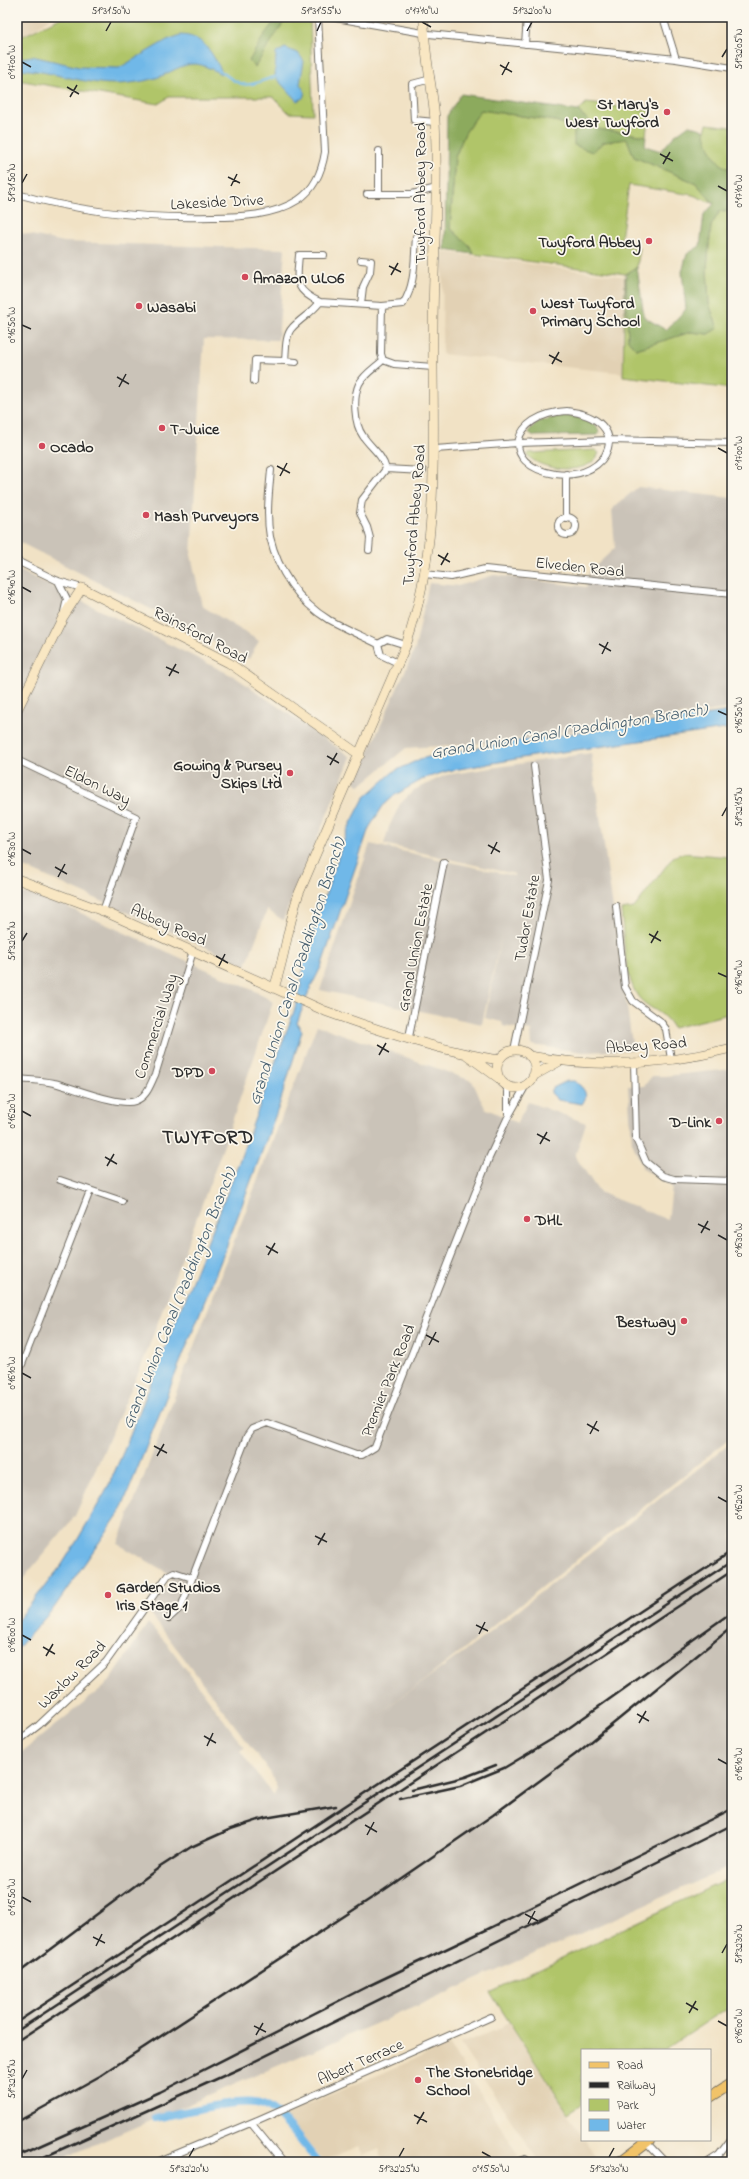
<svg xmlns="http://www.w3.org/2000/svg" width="749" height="2179" font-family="'Indie Flower',sans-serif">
<rect width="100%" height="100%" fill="#fbf7ec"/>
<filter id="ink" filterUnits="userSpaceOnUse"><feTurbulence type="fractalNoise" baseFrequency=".025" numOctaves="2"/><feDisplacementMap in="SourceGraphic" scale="8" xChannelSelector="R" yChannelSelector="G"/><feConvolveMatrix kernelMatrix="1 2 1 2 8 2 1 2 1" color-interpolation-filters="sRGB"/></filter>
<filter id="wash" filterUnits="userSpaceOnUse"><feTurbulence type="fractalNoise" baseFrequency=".012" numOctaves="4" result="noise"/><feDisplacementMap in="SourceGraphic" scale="16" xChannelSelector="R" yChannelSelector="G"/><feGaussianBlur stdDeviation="0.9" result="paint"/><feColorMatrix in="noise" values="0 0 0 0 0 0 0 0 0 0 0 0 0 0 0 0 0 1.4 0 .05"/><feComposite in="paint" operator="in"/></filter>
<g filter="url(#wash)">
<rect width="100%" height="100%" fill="#f1e2c5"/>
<path fill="#e2d1b4" d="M17,17H52L17,41Z
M443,252L625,277L622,373L442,354Z
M508,2022L582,2136V2140H585L599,2162H539L460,2044L496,2030Z
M449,2045L519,2155L504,2162H384L379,2149L363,2156L358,2147L328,2160H323L282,2115Z"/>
<path fill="#cac3b8" d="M17,232L64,242L285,249L278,340L204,339L191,555L202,606L259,641L249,659L17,541Z
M638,487L732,498V708L490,743L406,748L360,786L355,782L415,649L429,583L458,586L494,575L587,587L589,572L615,548L612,509Z
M17,569L235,677L351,757L283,920L267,910L246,965L27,868L17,867Z
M591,753L633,1050L584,1052L532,1045L531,1031L503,1026L502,1022L485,1018L502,932L482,1024L320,990L370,844L514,876V874L384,844L389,827L400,804L414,790L446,775Z
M17,892L47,898L259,993L273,1002L224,1145L143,1362L75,1516L17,1586Z
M317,1025L472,1081L485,1108L517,1123L528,1102L586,1123L575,1156L599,1192L668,1220L672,1187L643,1169L632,1142L628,1086H644L652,1076H665L732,1069V1437L427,1678L367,1722L472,1646L732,1442V1866L433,1999L54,2162H17V1756L109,1682L148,1623L168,1645L244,1747L240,1751L274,1796L277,1788L270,1772L149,1612L173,1576L118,1544Z"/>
<path fill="#b0c569" stroke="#6e784a" d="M62,17H310L313,114L289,113L273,97H169L158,104L17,80V76H19L17,66V39Z
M586,103L649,110L646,136L598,129L578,111Z
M481,110L555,121L574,127L604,142L627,139L634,157L696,183L714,204L693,195L629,185L620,245L640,248L637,267L626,274L473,254L470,246L450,228L455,157L465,133Z
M707,124L732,127V170C715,165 700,141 707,124Z
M720,211L732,212V389L623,376L625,277L628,340L636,349L691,332L708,334L718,328L709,304L707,268L711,226Z
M595,450L599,453C590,477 541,471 527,455L529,453Z
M732,846V1013L673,1028C662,1010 654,1012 641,1000C624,983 624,934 621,910L634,908L673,857L683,853L730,857Z
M732,1877V2005L664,2050H582V2104L568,2113L490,1992Z"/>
<path fill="#8caa5d" stroke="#5c6a44" d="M278,17H287L255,67L249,61L264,35Z
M461,94L578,111L598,129L646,136L645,146L661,151L674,136L689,125L704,130C708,146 715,165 732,170V212L720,211L711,226L707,268L709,304L718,328L708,334L691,332L636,349L628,340L626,274L637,267L644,317L666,330L686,309L682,272L687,254L700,246L704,214L714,204L696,183L634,157L627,139L604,142L592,152L574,145V127L555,121L481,110L465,133L455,157L450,228L470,246L473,254L445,250L447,116Z
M563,415C574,416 598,420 599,433L597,435L534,436L528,432L537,422Z"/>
<path fill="#70b8e8" stroke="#4e728a" d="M181,35C200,36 209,47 217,63C219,66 222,70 221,74C213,70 205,65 196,64C182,63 169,74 156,78C147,81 137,82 129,83C91,88 55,71 18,69L17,59L32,56L79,67L119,68L167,40Z
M285,48L298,53L304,61L300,84L305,92L303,98L297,101L275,77L276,53Z
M732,711V728L533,756L448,771L425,778L395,795L383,806L369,828L321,967L309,991L297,1023L302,1031L279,1106L224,1253L120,1512L54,1608L17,1649V1621L61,1566L75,1544L106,1491L125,1448L235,1173L294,1011L301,985L303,961L347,831L364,798L393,772L420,759L437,755L518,741Z
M567,1081H574C583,1087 590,1094 582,1104L558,1100L551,1093V1089Z"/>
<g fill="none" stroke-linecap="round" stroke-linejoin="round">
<path stroke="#70b8e8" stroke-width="2.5" d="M222,72C247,92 248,84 275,77"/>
<path stroke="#70b8e8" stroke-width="8" d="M155,2118C177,2114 244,2096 263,2105C285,2116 302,2144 318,2162"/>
</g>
</g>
<g filter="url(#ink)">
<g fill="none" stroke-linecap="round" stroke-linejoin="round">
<defs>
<path id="street" d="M330,17L429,34L676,59L732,68
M663,17L676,59
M525,44L527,17
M431,79L412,84L414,120L435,122
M379,151V194H412L437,188
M17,194C81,212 146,219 212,217C241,217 273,216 298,200C315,189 322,171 325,152L318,17
M367,194H379
M361,260L371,261L370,272L363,287L361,304
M320,302L382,306L381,354L383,360
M382,306L403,304C416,284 414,259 416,237
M285,361L296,362
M254,381L255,360L285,361C286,351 285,335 292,328C301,318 312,313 320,302C293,290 297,280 299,255H324
M567,411C635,419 612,482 555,474C499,465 510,414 567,411Z
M435,449L518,443L610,440L732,443
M386,469L423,471
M271,470C269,492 266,515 270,537C278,571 299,602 329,620C345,629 362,636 378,644L381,655L398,663
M558 526a9 9 0 1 1 18 0a9 9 0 1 1-18 0Z
M566,518V474
M369,550L370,538L367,527L360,513L362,500L386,469C382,454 371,448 363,436C354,424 353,397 359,384C364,374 376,367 383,360L394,364L433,367
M17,561L58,581L82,588
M425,574L451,577L485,569L732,594
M58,581L67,599L64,612
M378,644L387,639L406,645
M17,760L136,817L103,911
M616,906L625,987L633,1001L660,1021L666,1029L671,1059
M409,1037L444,862
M514,1050L549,880L534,766
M634,1063L636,1139L646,1162L663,1176L674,1179L732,1181
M17,1079C29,1080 42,1080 54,1083C72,1087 120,1107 135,1101C147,1097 150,1085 155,1075L193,951
M504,1083L508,1091V1113
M60,1180L122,1201
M17,1377L90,1191
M169,1618L181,1607L247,1436L252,1429L267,1423L356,1455H362L375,1447L489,1158L507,1119L526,1085
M17,1742L39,1725L106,1662L168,1575L174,1572L192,1578
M251,2123L283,2162
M646,2142L665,2162
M157,2162L260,2119L491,2017
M516,2162L525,2159L529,2162
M708,2162L719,2155L732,2138"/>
<path id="secondary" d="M17,710L63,617L82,588L229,663L360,755
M17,879L103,911L325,1011C379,1031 442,1051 499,1060
M274,988C285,957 288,924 299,893L406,645C442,543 432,437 433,331C433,261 439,191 435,121C433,86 423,52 424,17
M497 1069a19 19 0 1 1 38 0a19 19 0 1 1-38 0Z
M467,1055L500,1079
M529,1056C596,1068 666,1065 732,1048
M533,1076L560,1061"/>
<path id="primary" d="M710,2097L732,2083
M620,2162L649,2140"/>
</defs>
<use href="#street" stroke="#706b61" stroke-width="8"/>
<use href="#secondary" stroke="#706b61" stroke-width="10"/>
<use href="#primary" stroke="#706b61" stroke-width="12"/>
<use href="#street" stroke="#fff" stroke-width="6"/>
<use href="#secondary" stroke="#f9e7c3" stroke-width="9"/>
<use href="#primary" stroke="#f1c369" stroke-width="10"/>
<path stroke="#2b2b2b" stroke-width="2.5" d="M412,1790L465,1777L496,1765
M400,1799L460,1786L504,1768L559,1735L732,1612
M17,1974L160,1867L191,1847L231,1829L265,1818L336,1806
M17,2022L732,1551
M17,2031L732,1561
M17,2041L732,1571
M17,2122L100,2076L384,1890L493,1815L576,1754L732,1627
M17,2156L160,2092L366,1987L486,1930L732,1809
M33,2162L241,2068L732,1825"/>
</g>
</g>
<path fill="none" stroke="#2b2b2b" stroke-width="1.5" d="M422,22L431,27M106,31L111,22M317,31L321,22M527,31L532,22M722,57L727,49M22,62L31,67M500,65L512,72M502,75L509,62M67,87L79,94M70,97L77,85M660,154L673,161M663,164L670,152M228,177L240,183M22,183L27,174M231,186L237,174M718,186L727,191M389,266L401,272M391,275L398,263M22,325L31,329M549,355L562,362M552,364L559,352M117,377L129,384M119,387L126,374M718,448L727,453M277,466L290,473M280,476L287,463M438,555L450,562M441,565L448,553M22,587L31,592M599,644L611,651M602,654L608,642M166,667L179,673M169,676L176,664M718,711L727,715M327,756L339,763M330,765L337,753M722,816L727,807M488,845L500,852M22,849L31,854M491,854L497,842M55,867L67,874M58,877L65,864M649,934L661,941M22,941L27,933M651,943L658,931M216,956L228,963M219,966L225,954M718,973L727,977M377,1045L389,1052M379,1055L386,1043M22,1111L31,1116M537,1134L550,1141M540,1144L547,1132M105,1157L117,1164M107,1166L114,1154M698,1224L710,1230M701,1233L708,1221M718,1235L727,1240M266,1246L278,1253M268,1255L275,1243M426,1335L439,1342M429,1345L436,1332M22,1373L31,1378M587,1424L599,1431M590,1434L597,1421M154,1446L167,1453M157,1456L164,1444M718,1497L727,1502M315,1536L327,1542M318,1545L325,1533M476,1625L488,1631M479,1634L485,1622M22,1635L31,1640M43,1647L55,1654M46,1656L53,1644M637,1714L649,1721M639,1723L646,1711M204,1736L216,1743M207,1746L213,1733M718,1759L727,1764M365,1825L377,1832M367,1835L374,1822M22,1897L31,1902M525,1914L538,1921M528,1924L535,1911M93,1937L105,1943M96,1946L102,1934M722,1953L727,1944M686,2003L698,2010M689,2013L696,2001M718,2021L727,2026M254,2026L266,2032M256,2035L263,2023M22,2079L27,2070M414,2115L427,2122M417,2124L424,2112M482,2152L491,2157M189,2157L194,2148M399,2157L404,2148M609,2157L614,2148"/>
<g fill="#d1495b" stroke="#fbf7ec" stroke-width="1.5">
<circle cx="667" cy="112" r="4"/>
<circle cx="649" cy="241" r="4"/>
<circle cx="245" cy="277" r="4"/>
<circle cx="139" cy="306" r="4"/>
<circle cx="533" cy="311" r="4"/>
<circle cx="162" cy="428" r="4"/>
<circle cx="42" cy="446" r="4"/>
<circle cx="146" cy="515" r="4"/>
<circle cx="290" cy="773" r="4"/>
<circle cx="212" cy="1071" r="4"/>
<circle cx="719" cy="1121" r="4"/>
<circle cx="527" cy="1219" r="4"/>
<circle cx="684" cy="1321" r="4"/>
<circle cx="108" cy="1595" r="4"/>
<circle cx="418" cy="2080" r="4"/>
</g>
<g text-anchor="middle" stroke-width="3.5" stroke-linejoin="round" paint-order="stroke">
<g font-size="16" font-weight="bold" fill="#2b2b2b" stroke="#fbf7ec" text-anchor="start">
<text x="659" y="109" text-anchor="end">St Mary's<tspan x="659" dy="18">West Twyford</tspan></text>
<text x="641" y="247" text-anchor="end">Twyford Abbey</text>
<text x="253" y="283">Amazon ULO6</text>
<text x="541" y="308">West Twyford<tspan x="541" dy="18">Primary School</tspan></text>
<text x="147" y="312">Wasabi</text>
<text x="170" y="434">T-Juice</text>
<text x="50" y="452">Ocado</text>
<text x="154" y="521">Mash Purveyors</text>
<text x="282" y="770" text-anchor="end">Gowing &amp; Pursey<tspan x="282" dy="18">Skips Ltd</tspan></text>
<text x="204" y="1077" text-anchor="end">DPD</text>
<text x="711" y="1127" text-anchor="end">D-Link</text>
<text x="535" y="1225">DHL</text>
<text x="676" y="1327" text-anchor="end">Bestway</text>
<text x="116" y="1592">Garden Studios<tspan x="116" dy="18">Iris Stage 1</tspan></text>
<text x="426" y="2077">The Stonebridge<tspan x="426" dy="18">School</tspan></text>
</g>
<g font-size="16" fill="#2b2b2b" stroke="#fbf7ec">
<text transform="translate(419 193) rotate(-90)" y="6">Twyford Abbey Road</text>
<text transform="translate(217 201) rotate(-3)" y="6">Lakeside Drive</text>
<text transform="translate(413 515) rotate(-85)" y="6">Twyford Abbey Road</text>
<text transform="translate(580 566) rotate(6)" y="6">Elveden Road</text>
<text transform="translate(201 634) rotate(28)" y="6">Rainsford Road</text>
<text transform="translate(98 784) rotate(26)" y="6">Eldon Way</text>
<text transform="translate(526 918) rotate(-80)" y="6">Tudor Estate</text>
<text transform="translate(169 924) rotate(24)" y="6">Abbey Road</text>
<text transform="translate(414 947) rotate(-79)" y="6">Grand Union Estate</text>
<text transform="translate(155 1026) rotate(-72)" y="6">Commercial Way</text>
<text transform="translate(646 1044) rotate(-4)" y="6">Abbey Road</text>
<text transform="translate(387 1380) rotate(-68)" y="6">Premier Park Road</text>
<text transform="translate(71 1674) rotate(-45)" y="6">Waxlow Road</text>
<text transform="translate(360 2061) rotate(-24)" y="6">Albert Terrace</text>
</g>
<g font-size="17" font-style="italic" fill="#435c6d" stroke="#fbf7ec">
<text transform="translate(569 730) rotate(-9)" y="6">Grand Union Canal (Paddington Branch)</text>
<text transform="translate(296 971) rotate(-72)" y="6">Grand Union Canal (Paddington Branch)</text>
<text transform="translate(178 1298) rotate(-68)" y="6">Grand Union Canal (Paddington Branch)</text>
</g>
<g font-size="20" font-weight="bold" letter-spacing="1" fill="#2b2b2b" stroke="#fbf7ec">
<text x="208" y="1143">TWYFORD</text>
</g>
</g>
<rect width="749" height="2179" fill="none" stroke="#fbf7ec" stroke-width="44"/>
<rect x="581" y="2049" width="130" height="92" fill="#fbf7ec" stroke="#a8a59f"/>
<rect x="589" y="2062" width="20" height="6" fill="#f1c369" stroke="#a8a59f"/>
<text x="617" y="2069" font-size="12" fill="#2b2b2b">Road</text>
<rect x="589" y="2082" width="20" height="6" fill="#2b2b2b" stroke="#a8a59f"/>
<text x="617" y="2089" font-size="12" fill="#2b2b2b">Railway</text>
<rect x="589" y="2099" width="20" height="12" fill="#b0c569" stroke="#a8a59f"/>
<text x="617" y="2109" font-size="12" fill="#2b2b2b">Park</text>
<rect x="589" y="2119" width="20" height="12" fill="#70b8e8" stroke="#a8a59f"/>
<text x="617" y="2129" font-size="12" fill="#2b2b2b">Water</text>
<rect x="22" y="22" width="705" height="2135" fill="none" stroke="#2b2b2b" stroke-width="1.5"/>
<g font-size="10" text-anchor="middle" fill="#2b2b2b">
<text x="111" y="14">51°31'50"N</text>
<text x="321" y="14">51°31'55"N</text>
<text x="422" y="14">0°17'10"W</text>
<text x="532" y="14">51°32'00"N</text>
<text transform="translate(738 49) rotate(-90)" y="4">51°32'05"N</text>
<text transform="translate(11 62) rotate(-90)" y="4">0°17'00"W</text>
<text transform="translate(11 183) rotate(-90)" y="4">51°31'50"N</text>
<text transform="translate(738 191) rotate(-90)" y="4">0°17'10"W</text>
<text transform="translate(11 325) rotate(-90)" y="4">0°16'50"W</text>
<text transform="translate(738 453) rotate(-90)" y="4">0°17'00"W</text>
<text transform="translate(11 587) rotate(-90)" y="4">0°16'40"W</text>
<text transform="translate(738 715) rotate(-90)" y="4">0°16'50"W</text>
<text transform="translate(738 807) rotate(-90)" y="4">51°32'15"N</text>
<text transform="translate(11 849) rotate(-90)" y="4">0°16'30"W</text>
<text transform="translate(11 941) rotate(-90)" y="4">51°32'00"N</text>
<text transform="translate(738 977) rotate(-90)" y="4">0°16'40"W</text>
<text transform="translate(11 1111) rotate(-90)" y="4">0°16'20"W</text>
<text transform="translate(738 1240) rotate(-90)" y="4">0°16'30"W</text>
<text transform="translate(11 1373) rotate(-90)" y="4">0°16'10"W</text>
<text transform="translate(738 1502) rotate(-90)" y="4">0°16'20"W</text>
<text transform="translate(11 1635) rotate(-90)" y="4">0°16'00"W</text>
<text transform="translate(738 1764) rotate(-90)" y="4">0°16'10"W</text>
<text transform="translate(11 1897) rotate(-90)" y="4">0°15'50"W</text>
<text transform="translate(738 1944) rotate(-90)" y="4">51°32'30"N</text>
<text transform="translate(738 2026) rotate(-90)" y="4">0°16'00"W</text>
<text transform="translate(11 2079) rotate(-90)" y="4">51°32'15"N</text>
<text x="189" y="2172">51°32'20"N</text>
<text x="399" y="2172">51°32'25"N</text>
<text x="491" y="2172">0°15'50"W</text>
<text x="609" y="2172">51°32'30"N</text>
</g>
</svg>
